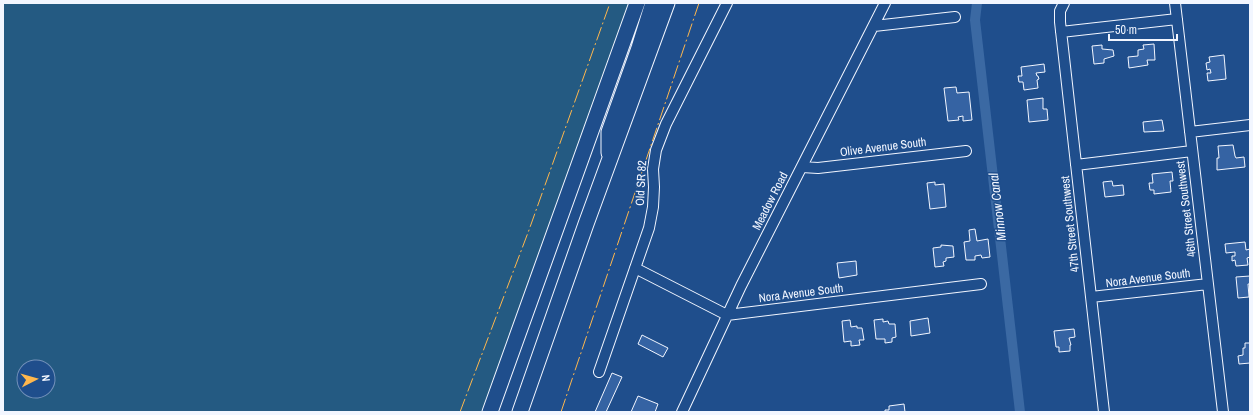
<svg xmlns="http://www.w3.org/2000/svg" width="1253" height="415" font-family="'Archivo Narrow',sans-serif">
<rect width="100%" height="100%" fill="#1f4e8c"/>
<path fill="#245a82" stroke="#a8bbd7" fill-rule="evenodd" d="M3,3H631L485,412H3ZM24,367H48V391H24Z"/>
<g fill="none" stroke-linecap="round" stroke-linejoin="round">
<path stroke="#3b69a3" stroke-width="10" d="M977,3L975,20L1020,412"/>
</g>
<path fill="#3563a3" stroke="#f2f6ff" d="M1154,44L1155,60H1147L1148,65L1129,68L1128,57L1138,56V50L1144,49L1143,45Z
M1102,45V49L1113,50L1114,56L1104,59V63L1094,64L1092,46Z
M1224,55L1226,79L1208,81L1207,73H1211L1210,69L1207,70L1206,63L1210,62L1209,57Z
M1044,64L1045,72L1036,73L1037,76H1038L1039,79L1037,80L1038,88L1024,90L1023,82H1019L1018,76H1022L1021,67Z
M956,87L957,93L969,92L972,120L963,121V116L958,117L959,120L948,121L944,88Z
M1043,98V109H1047L1048,120L1029,122L1027,100Z
M1162,120L1164,131L1144,132L1143,122Z
M1233,145L1235,156L1236,158L1244,157L1245,167L1217,170V158H1219L1218,146Z
M1172,172L1173,181H1170L1171,192L1154,194V190H1150L1149,183H1153L1152,174Z
M1112,181L1113,186L1123,185L1124,195L1105,197L1103,182Z
M935,182V185L944,184L946,207L930,209L927,183Z
M975,229L977,241L988,239L990,257L982,258L981,255L975,256V260H966L964,242L970,241L969,230Z
M1245,242L1246,250L1250,249V257L1247,258L1248,265L1236,266L1235,260L1232,261V256H1235V252L1226,253L1225,244Z
M941,245L953,246L954,257L946,258V261L943,262L944,266L935,267L933,248L941,247Z
M856,261L857,275L839,278L837,263Z
M1250,276V284H1248L1249,297L1238,298L1236,277Z
M928,318L930,333L911,336L910,321Z
M883,319V322L888,321L889,324H895L896,337L892,338V342L885,343V339H876L874,320Z
M850,320L851,327L857,326V328H862L864,340H859L860,345L851,346V341L844,342L842,321Z
M1074,329L1075,337L1069,338L1071,345H1070V351L1059,352V347H1056L1054,331Z
M642,335L668,348L663,357L638,344Z
M1245,343H1250V363L1239,364L1238,356L1243,355V348H1245Z
M612,373L622,377L606,412H595Z
M638,396L658,404L655,412H631Z
M904,404L905,412H885V410H889V406Z"/>
<g fill="none" stroke-linecap="round" stroke-linejoin="round">
<defs>
<path id="minor" d="M1064,3L1060,11V22L1104,412
M1175,3L1223,412
M874,26L955,17
M1061,32L1177,19
M1190,132L1250,125
M1076,165L1192,151
M802,167L818,168L966,151
M635,268L727,315L981,284
M1091,297L1208,284
M599,372L649,228L653,207L654,187L653,169L656,150L666,124L727,3
M682,412L741,286L885,3"/>
<path id="highway" d="M609,153V132L639,48L653,3
M490,412L637,3
M520,412L586,224L667,3"/>
</defs>
<use href="#minor" stroke="#f2f6ff" stroke-width="12"/>
<use href="#highway" stroke="#f2f6ff" stroke-width="17"/>
<use href="#minor" stroke="#1f4e8c" stroke-width="10"/>
<use href="#highway" stroke="#1f4e8c" stroke-width="15"/>
<path stroke="#ffb74d" stroke-width="1" stroke-dasharray="14 3 2 3" stroke-linecap="butt" d="M460,412L529,230L610,3
M561,412L699,3"/>
</g>
<g text-anchor="middle" stroke-width="3" stroke-linejoin="round" paint-order="stroke">
<g font-size="12" fill="#f2f6ff" stroke="#1f4e8c">
<text transform="translate(883 147) rotate(-7)" y="4">Olive Avenue South</text>
<text transform="translate(641 183) rotate(-87)" y="4">Old SR 82</text>
<text transform="translate(770 201) rotate(-63)" y="4">Meadow Road</text>
<text transform="translate(1186 209) rotate(-97)" y="4">46th Street Southwest</text>
<text transform="translate(1070 224) rotate(-96)" y="4">47th Street Southwest</text>
<text transform="translate(1148 278) rotate(-7)" y="4">Nora Avenue South</text>
<text transform="translate(801 293) rotate(-7)" y="4">Nora Avenue South</text>
</g>
<g font-size="13" font-style="italic" fill="#f2f6ff" stroke="#1f4e8c">
<text transform="translate(997 207) rotate(-97)" y="5">Minnow Canal</text>
</g>
</g>
<rect width="1253" height="415" fill="none" stroke="#f2f6ff" stroke-width="8"/>
<g transform="translate(36 379) rotate(84)"><circle r="19" fill="#1f4e8c" stroke="#7391ba"/>
<path d="M0-3L7 15L0 10L-7 15Z" fill="#ffb74d"/>
<text y="-6" font-size="11" font-weight="bold" text-anchor="middle" fill="#f2f6ff">N</text>
</g>
<path d="M1109 34v6h68v-6" fill="none" stroke="#f2f6ff" stroke-width="2"/>
<text x="1115" y="34" font-size="12" fill="#f2f6ff" stroke="#1f4e8c" stroke-width="3" paint-order="stroke">50 m</text>
</svg>
